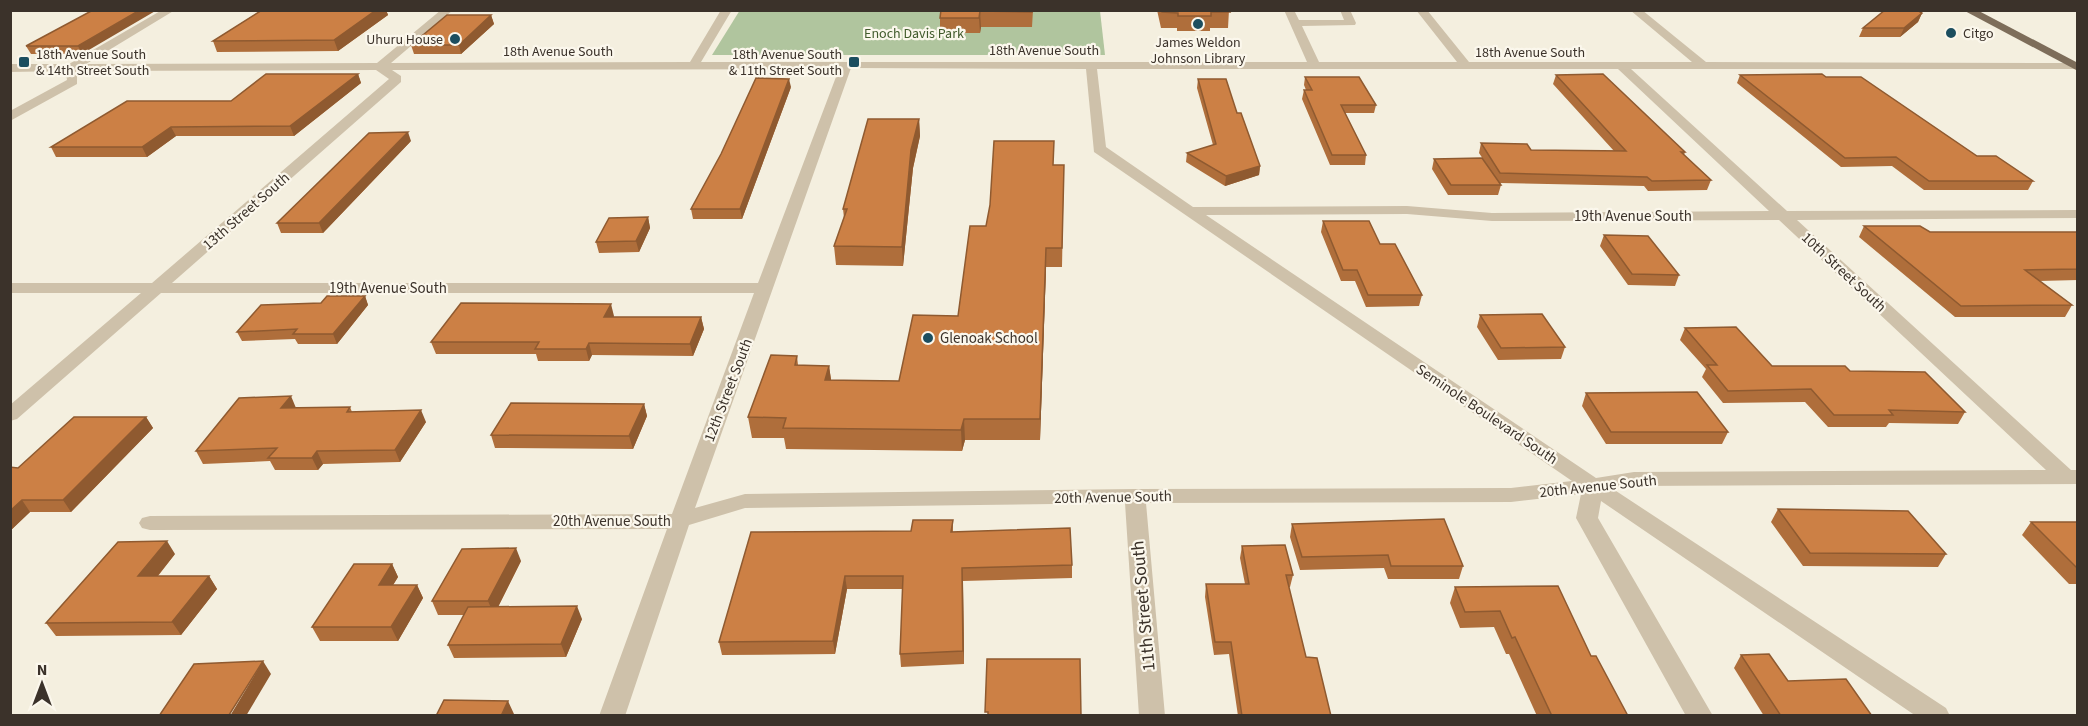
<svg xmlns="http://www.w3.org/2000/svg" width="2088" height="726" font-family="'Source Sans 3',sans-serif">
<rect width="100%" height="100%" fill="#f4efdf"/>
<path fill="#b0c59e" d="M740,10L1100,11L1105,55H712Z"/>
<g fill="none" stroke-linecap="round" stroke-linejoin="round">
<path fill="#cec1aa" fill-rule="evenodd" d="M162,10H175L86,64L377,63L441,10H453L391,63L690,62L721,10H732L701,62H1307L1284,10H1294L1299,20H1344L1340,10H1350L1356,23L1355,25L1302,26L1319,62H1457L1416,10H1427L1469,62H1692L1630,10H1642L1706,62L2078,63V69H1631L1787,211L2078,210V218L1797,220L2071,470H2078V484L1634,486L1613,489L1946,708L1950,716H1916L1601,501L1598,518L1713,716H1686L1576,518L1581,494L1511,502L1146,503L1165,716H1139L1125,503L745,508L689,525L625,716H599L667,529L150,530L142,528L139,523L142,518L150,516L672,514L754,293H161L17,419L10,421V405L141,293H10V283H152L389,79L376,70L77,71V84L10,121V111L67,80L66,71L10,72V64H69ZM851,68L1086,69L1094,152L1572,481L1511,488L1135,489L745,494L695,508ZM839,69L758,283H172L401,82V76L392,70ZM1097,69H1618L1769,211L1492,213L1407,206L1193,207L1106,147ZM1407,214L1492,221L1779,220L2046,470L1634,472L1596,478L1206,215Z"/>
<path fill="#7d6d5a" fill-rule="evenodd" d="M1963,10H1977L2078,63V71Z"/>
</g>
<path fill="#af6e3b" d="M93,10L82,54H31L26,46Z
M262,10H386L388,15L338,51L217,52L213,41Z
M941,10H1033L1032,27H981L980,33H940V18Z
M1157,10H1229L1228,28H1210V31H1177V28H1161Z
M1922,13L1918,22L1900,37H1859L1863,28Z
M491,15L494,24L461,54H414L411,45Z
M358,74L361,83L294,136H176L147,157H56L51,147L231,101Z
M1556,75L1685,152L1684,155L1711,180L1707,190L1648,191L1644,186L1500,183L1501,185L1498,195H1448L1432,169L1434,159L1487,165L1479,153L1481,143L1531,150L1614,151L1553,84Z
M1740,75L1826,77L1977,156L2033,181L2028,190H1924L1892,166L1841,167L1737,83Z
M1305,77L1376,105L1374,113H1345L1366,155L1365,165H1330L1302,99L1304,90H1306L1304,85Z
M1198,79L1237,113L1260,166L1259,175L1225,186L1186,162L1187,153L1213,145L1197,88Z
M791,87L742,219H693L691,209Z
M919,119L920,136L913,168L903,266L836,265L834,246L844,218L843,209Z
M411,141L323,233H281L277,223Z
M1053,165H1064L1062,267H1046L1040,440H965L962,451L786,449L784,438H752L748,417L797,356L798,365L829,366L831,380L899,381L958,316Z
M648,217L650,228L639,252L599,253L596,242Z
M1323,221L1380,244L1422,295L1419,306L1366,307L1355,281H1341L1321,232Z
M1864,226L1930,232H2078V280L2039,281L2072,305L2065,317H1955L1859,237Z
M1604,235L1679,275L1675,286L1628,285L1600,246Z
M365,296L368,305L337,344H298L295,339L242,341L237,332L321,303Z
M1480,315L1565,347L1561,359L1498,360L1477,327Z
M614,316L613,317H701L704,329L693,356L592,355L589,361H538L536,354H436L431,342Z
M1685,328L1772,366L1850,371L1965,412L1958,424L1889,423L1886,427H1828L1805,402L1723,403L1702,377L1706,369L1680,340Z
M1586,393L1728,432L1722,444H1606L1582,406Z
M644,404L647,416L633,449L495,448L491,435Z
M350,407L352,412L426,422L400,462L323,464L318,470H275L270,461L203,464L196,451L296,408Z
M146,417L153,428L71,512H30L10,531V467L18,468Z
M1778,509L1946,554L1938,567L1803,566L1771,522Z
M953,520V532L1072,565V578L963,581L964,664L901,667L900,654L903,589H847L835,654L722,655L719,642L911,531Z
M2031,522H2078V584H2069L2022,535Z
M1292,524L1463,566L1459,579H1388L1384,568L1300,570L1290,537Z
M1242,546L1293,575L1290,587H1289L1306,657L1331,716H1238L1229,654L1214,655L1205,597L1206,584H1245L1240,558Z
M175,554L158,576H209L217,589L181,635L56,636L46,623Z
M521,561L498,607L582,619L566,657L454,658L448,645L464,615H438L432,601Z
M392,564L398,577L393,585H417L423,598L398,641H320L312,627Z
M1455,587L1591,656L1628,716H1537L1509,654H1506L1494,627L1460,628L1450,603Z
M1741,655L1788,681L1872,716H1764L1734,668Z"/>
<path fill="#8f5a30" d="M140,10H157L82,54L78,46Z
M376,10H386L388,15L338,51L334,40Z
M980,11L981,27L980,33L979,18Z
M1922,13L1918,22L1900,37L1904,28Z
M491,15L494,24L461,54L459,45Z
M358,74L361,83L294,136L290,126Z
M789,79L791,87L742,219L740,209Z
M919,119L920,136L913,168L903,266L902,247L911,150Z
M171,127L176,136L147,157L142,147Z
M408,132L411,141L323,233L319,223Z
M1260,166L1259,175L1225,186L1226,176Z
M648,217L650,228L639,252L636,241Z
M1046,248V267L1040,440V419Z
M365,296L368,305L337,344L333,334Z
M611,304L614,316L607,329L604,317Z
M701,317L704,329L693,356L690,344Z
M589,343L592,355L589,361L586,349Z
M829,366L832,386L825,380Z
M291,396L296,408H281Z
M644,404L647,416L633,449L629,436Z
M421,410L426,422L400,462L395,450Z
M146,417L153,428L71,512L63,500Z
M964,419L965,440L962,451L961,430Z
M317,451L323,464L318,470L312,458Z
M22,500L30,512L10,531V511Z
M167,541L175,554L147,589L138,576Z
M516,548L521,561L494,615L488,601Z
M392,564L398,577L385,598L379,585Z
M962,568L963,581L964,664L963,651Z
M209,576L217,589L181,635L172,622Z
M845,576L847,589L835,654L833,641Z
M417,585L423,598L398,641L391,627Z
M577,606L582,619L566,657L561,644Z
M263,661L271,674L246,716H230Z
M508,701L514,714L513,716H501Z"/>
<path fill="#cc8045" stroke="#8f5a30" stroke-width="1.5" d="M93,10H140L78,46H26Z
M262,10H376L334,40L213,41Z
M941,10H1032V12L980,11L979,18H940Z
M1161,10H1229L1230,12H1211V16H1178V13L1162,12Z
M1885,10H1917L1922,13L1904,28H1863Z
M447,15H491L459,45H411Z
M266,74H358L290,126L171,127L142,147H51L127,101H231Z
M1603,74L1685,152H1681L1711,180L1652,181L1647,177L1500,173L1481,143L1527,144L1531,150L1626,151L1556,75Z
M1822,74L1826,77H1861L1977,156H1996L2033,181H1929L1896,157L1845,158L1740,75Z
M1305,77H1359L1376,105H1341L1366,155H1332L1304,90H1312Z
M756,78L789,79L740,209H691L721,154Z
M1198,79H1226L1237,113H1241L1260,166L1226,176L1187,153L1216,144Z
M868,119H919L911,150L902,247L834,246L847,209H843Z
M408,132L319,223H277L369,133Z
M994,141H1054L1053,165H1064L1062,248H1046L1040,419H964L961,430L783,428L786,418L748,417L771,355L797,356L795,365L829,366L825,380L899,381L913,315L958,316L970,226H986L990,205Z
M1482,158L1501,185H1451L1434,159Z
M648,217L636,241L596,242L609,218Z
M1323,221H1369L1380,244H1395L1422,295H1368L1357,270H1343Z
M1864,226H1920L1930,232H2078V269L2025,270L2072,305L1961,306Z
M1604,235L1648,236L1679,275L1632,274Z
M327,296H365L333,334H293L297,329L237,332L261,305L321,303Z
M461,303L611,304L604,317H701L690,344L589,343L586,349H535L539,342H431Z
M1542,314L1565,347L1501,348L1480,315Z
M1736,327L1772,366H1845L1850,371L1925,372L1965,412L1889,410L1893,415H1834L1811,389L1728,391L1707,365H1717L1685,328Z
M1697,392L1728,432H1611L1586,393Z
M291,396L281,408L350,407L347,412L421,410L395,450L317,451L312,458H268L277,448L196,451L239,398Z
M511,403L644,404L629,436L491,435Z
M74,417H146L63,500H22L10,511V467L18,468Z
M1778,509L1908,511L1946,554L1810,553Z
M1444,519L1463,566H1391L1388,555L1302,557L1292,524Z
M913,520H953L951,532L1070,528L1072,565L962,568L963,651L900,654L903,576H845L833,641L719,642L751,532L911,531Z
M2031,522H2078V569Z
M167,541L138,576H209L172,622L46,623L118,542Z
M1285,545L1293,575H1286L1306,657L1317,658L1331,716H1242L1231,642H1215L1206,584H1249L1242,546Z
M516,548L488,601H432L462,549Z
M354,564H392L379,585H417L391,627H312Z
M1558,586L1591,656H1596L1628,716H1552L1515,637L1512,638L1500,611L1465,612L1455,587Z
M577,606L561,644L448,645L468,607Z
M1769,654L1788,681L1846,679L1872,716H1781L1741,655Z
M987,659H1080L1081,716H988V712H985Z
M263,661L229,715L159,716L194,664Z
M444,700L508,701L501,716H436Z"/>
<g fill="#1c4e5f" stroke="#fbf7ec" stroke-width="2">
<circle cx="1198" cy="24" r="6"/>
<circle cx="1951" cy="33" r="6"/>
<circle cx="455" cy="39" r="6"/>
<rect x="18" y="56" width="12" height="12" rx="3"/>
<rect x="848" y="56" width="12" height="12" rx="3"/>
<circle cx="928" cy="338" r="6"/>
</g>
<g text-anchor="middle" stroke-width="4.5" stroke-linejoin="round" paint-order="stroke">
<g font-size="14" fill="#415b2c" stroke="#fbf7ec">
<text x="914" y="38">Enoch Davis Park</text>
</g>
<g font-size="14" fill="#3b322a" stroke="#fbf7ec" text-anchor="start">
<text x="1963" y="38">Citgo</text>
<text x="443" y="44" text-anchor="end">Uhuru House</text>
<text x="1198" y="47" text-anchor="middle">James Weldon<tspan x="1198" dy="16">Johnson Library</tspan></text>
<text x="36" y="59">18th Avenue South<tspan x="36" dy="16">&amp; 14th Street South</tspan></text>
<text x="842" y="59" text-anchor="end">18th Avenue South<tspan x="842" dy="16">&amp; 11th Street South</tspan></text>
</g>
<g font-size="14" fill="#3b322a" stroke="#fbf7ec">
<text x="1044" y="55">18th Avenue South</text>
<text x="558" y="56">18th Avenue South</text>
<text x="1530" y="57">18th Avenue South</text>
</g>
<g font-size="15" fill="#3b322a" stroke="#fbf7ec">
<text transform="translate(246 211) rotate(-41)" y="5">13th Street South</text>
<text x="1633" y="221">19th Avenue South</text>
<text transform="translate(1844 272) rotate(43)" y="5">10th Street South</text>
<text x="388" y="293">19th Avenue South</text>
<text transform="translate(728 390) rotate(-69)" y="5">12th Street South</text>
<text transform="translate(1487 414) rotate(34)" y="5">Seminole Boulevard South</text>
<text transform="translate(1598 486) rotate(-6)" y="5">20th Avenue South</text>
<text transform="translate(1113 497) rotate(-1)" y="5">20th Avenue South</text>
<text x="612" y="526">20th Avenue South</text>
</g>
<g font-size="15" fill="#3b322a" stroke="#fbf7ec" text-anchor="start">
<text x="940" y="343">Glenoak School</text>
</g>
<g font-size="18" fill="#3b322a" stroke="#fbf7ec">
<text transform="translate(1143 606) rotate(-95)" y="6">11th Street South</text>
</g>
</g>
<rect width="2088" height="726" fill="none" stroke="#3b322a" stroke-width="24"/>
<g transform="translate(42 684)" stroke="#fbf7ec" stroke-width="4.5" paint-order="stroke">
<path d="M0-4.5L10 22L0 15L-10 22Z" fill="#3b322a"/>
<text y="-9" font-size="16" font-weight="bold" text-anchor="middle" fill="#3b322a">N</text>
</g>
</svg>
